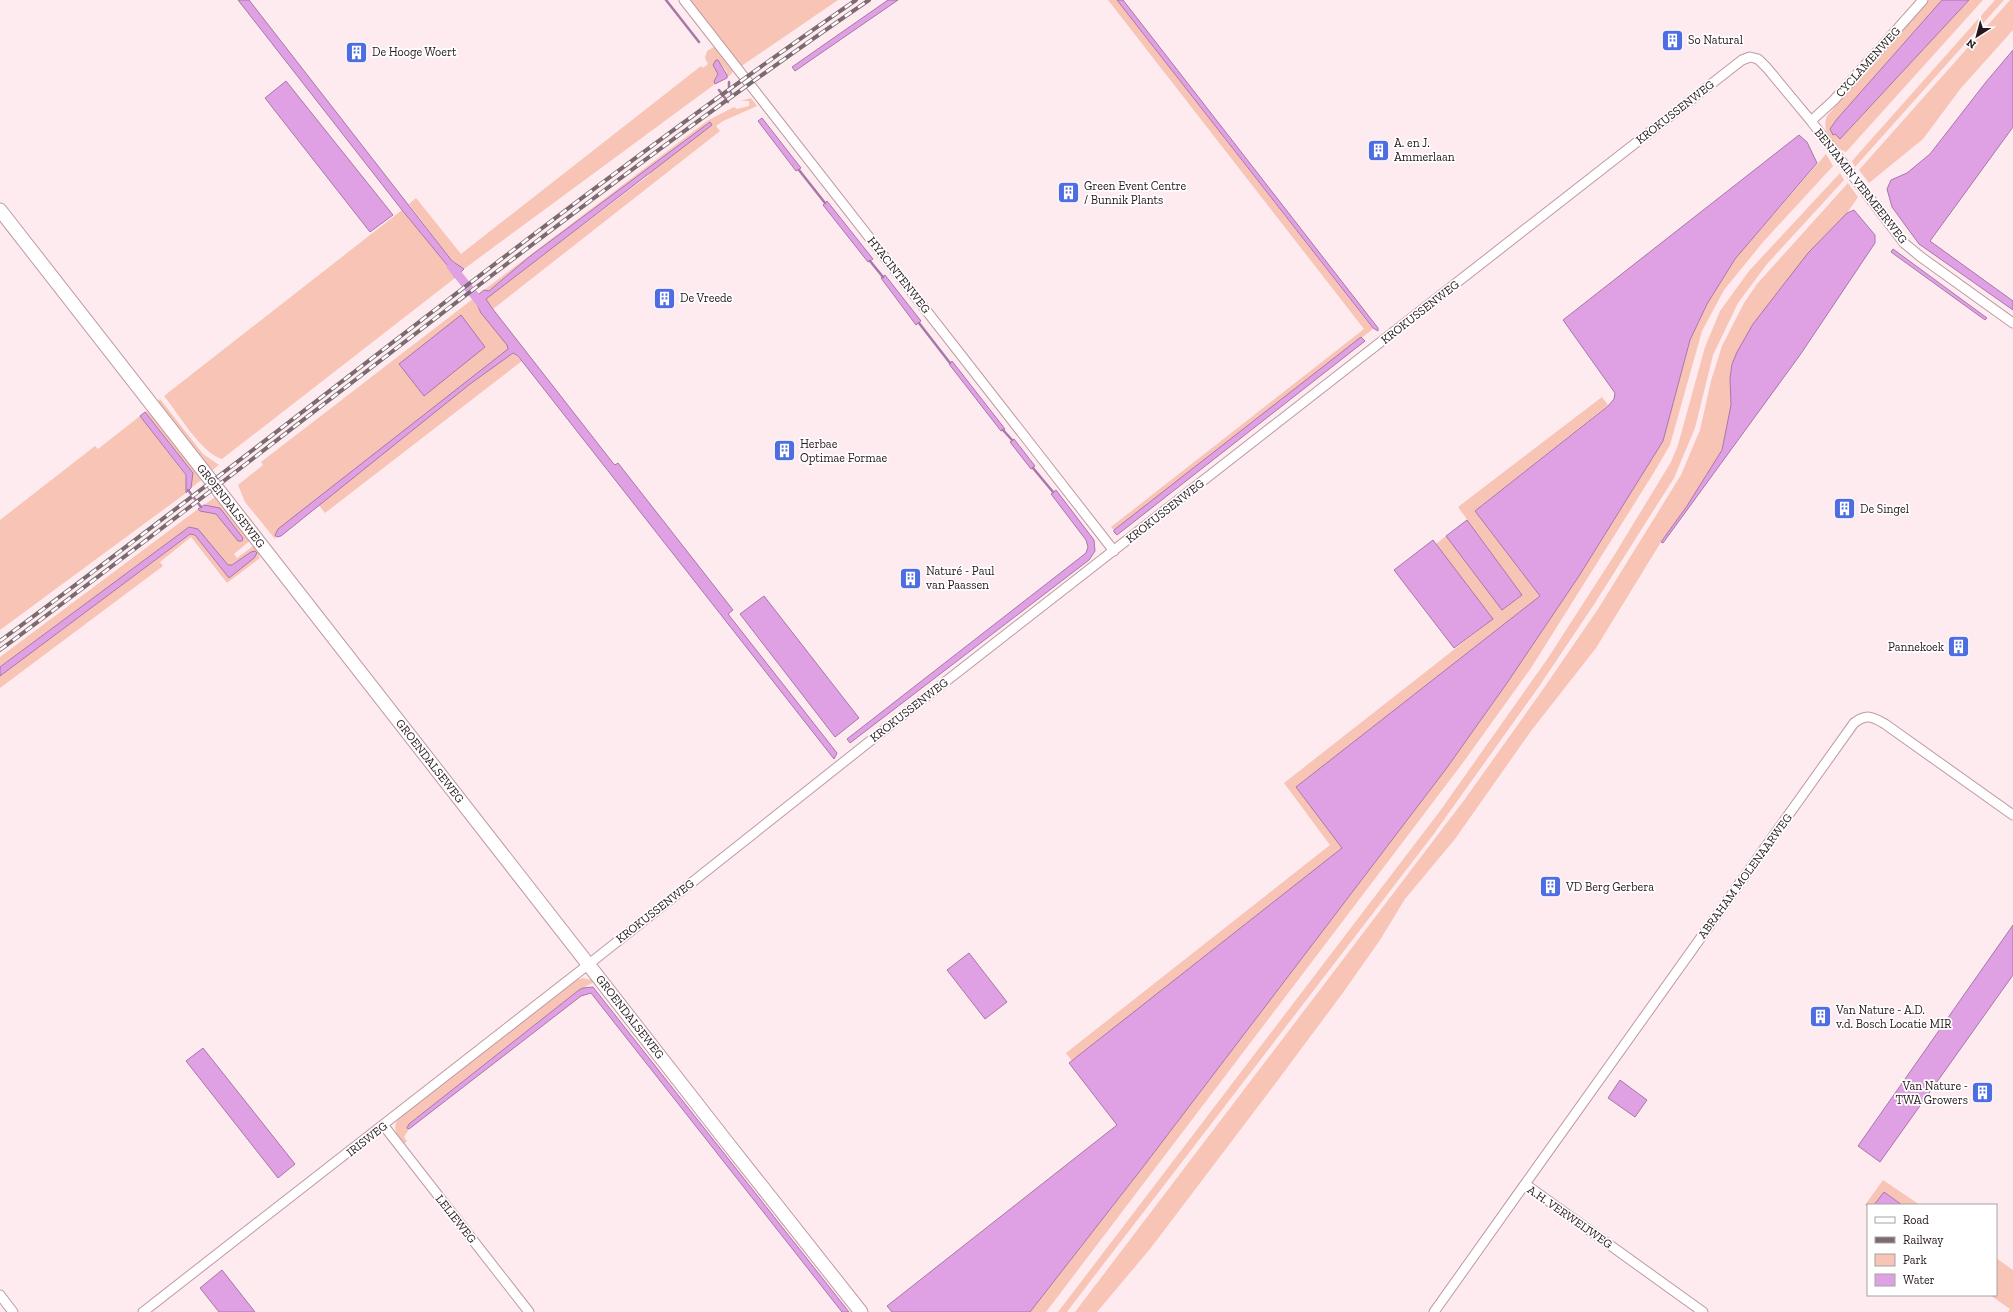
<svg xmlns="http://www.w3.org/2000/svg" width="2013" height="1312" font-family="'Zilla Slab',serif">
<rect width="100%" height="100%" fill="#fdebf0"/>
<path fill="#f7c4b5" d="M688,0H838L740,67Z
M1108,0H1117L1373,329L1114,530L1111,527L1364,329Z
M1929,0H1942L1837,119L1831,128L1840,139L1969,0H1983L1846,152C1832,147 1821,131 1827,116Z
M1995,0H2004L1855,167L1852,161Z
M2010,0H2013V30L1961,88L1923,139L1869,183L1859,170Z
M714,47L733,72L727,78V72L718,60V74L714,80L715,84L464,269L452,261L409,204L416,198L461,254L701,66L703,68L708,64L705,58L707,51Z
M751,98L757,106L723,121L716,126L720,131L493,309L486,299L490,295L648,176L653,170L710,122L529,257L489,291L484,290L707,121L734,107L737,109L749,106V101H741Z
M1826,154L1833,166L1763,242L1724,290L1702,331L1670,445L1653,474L1531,668L1462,764L1046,1312H1030L1143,1167L1446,769L1507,683L1579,576L1663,441L1690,340L1707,304L1735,259Z
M1840,173L1844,180L1767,264L1738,303L1713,355L1695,428L1674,478L1593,606L1538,688L1433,835L1089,1283L1067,1312H1058L1440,811L1548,658L1615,554L1671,462L1678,445L1705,347L1720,311L1749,271Z
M1848,183L1858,197L1847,213L1808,253L1737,352L1732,364L1730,378L1731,405L1722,450L1687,506L1661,542L1596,648L1531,731L1455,839L1405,899L1380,940L1342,994L1278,1080L1150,1249L1097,1312H1075L1465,799L1546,685L1598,609L1681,475L1700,430L1711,381L1722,346L1744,303L1757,284Z
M402,210L452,271L455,278L222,459C201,453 178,413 164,396Z
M474,298L509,348L508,349L278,533L275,539L245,502L238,485L263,465L261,462Z
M513,353L522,361L325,513L318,504L470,384Z
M1602,397L1608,405L1475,511L1540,596L1296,787L1342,848L1072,1061L1066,1053L1330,845L1284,783L1493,619L1436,544L1446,536L1502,610L1522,595L1458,507Z
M160,399L203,454L219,465L211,471L157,402Z
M150,408L204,478L191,488L193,473L145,412Z
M140,416L186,476V493L0,630V520L95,446L98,449Z
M218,495L252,539L234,554L237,558L256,544L260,554L259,556L260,558L227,583L191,537L160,562L163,566L0,688V676L190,534L195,535L229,578L253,552H251L232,566L228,565L189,527L0,667V657L198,509L216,514L238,541L220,508L204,505Z
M583,978L596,981L579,990L409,1124L407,1128L409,1129L404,1137L407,1141L404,1144C397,1135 391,1128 399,1118L568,987L577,980Z
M1883,1180L1920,1205H1902L1884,1192L1874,1205H1868V1207L1865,1205Z
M1996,1258L2013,1270V1312H2008L2010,1309L1990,1295H1996Z"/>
<path fill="#dfa0e4" stroke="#a877a8" d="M238,0H249L452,261L464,269L455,278L452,271L402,210Z
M888,0H898L795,71L792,67Z
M1117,0H1123L1378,328V331L1373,328Z
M1942,0H1969L1840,139L1835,134L1833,135L1830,129L1837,119Z
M2013,50V127L1930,241L2013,301V310L1919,244L1892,207L1887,189L1891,180L1907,173L1930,154L1986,82Z
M716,60H718L727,75V78L715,84L714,81L718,74L713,65Z
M286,81L393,215L370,232L265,98Z
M762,118L801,168L796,171L758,121Z
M710,122L712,125L486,299L492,308L613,463L615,465L618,463L733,610L728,614L837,753L834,759L518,356L513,353L470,384L281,536L277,537L275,535L278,529L508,349L507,345L481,313L474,298L484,290L489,291L529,257Z
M1799,135L1807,142L1817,163L1735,259L1707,304L1690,340L1663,441L1579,576L1507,683L1446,769L1143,1167L1030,1312H892L887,1306L1117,1125L1069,1063L1342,848L1296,787L1540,596L1475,511L1608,406L1614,399L1615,393L1563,320Z
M827,201L873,259L868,262L823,205Z
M1854,210L1875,235V243L1800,355L1663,543L1661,542L1687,506L1722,450L1731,405L1730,378L1732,364L1737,352L1753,324L1808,253L1847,213Z
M1893,249L1987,318L1985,320L1891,252Z
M885,275L921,321L916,325L881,278Z
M461,315L485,347L424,396L399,364Z
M1361,337L1365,341L1117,535L1114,532V530Z
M952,361L1005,429L1001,431L949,364Z
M145,412L193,473L191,488L186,493V475L140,416Z
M1014,439L1035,466L1031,469L1010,442Z
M1056,490L1094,540L1095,551L1089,560L850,743L847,739L1086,553L1088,547L1086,540L1051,494Z
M204,505L220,508L243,538L242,541H238L216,514L200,511L198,509Z
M1467,520L1522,595L1502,610L1446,536Z
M189,527L198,529L228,565H232L251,552L255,551L257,553L254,558L229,578L195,535L190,534L0,676V667Z
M1433,540L1493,619L1454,648L1394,570Z
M764,596L859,718L835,737L740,614Z
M2013,925V975L1880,1162L1858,1146Z
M969,953L1007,1002L985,1019L947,970Z
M593,987L849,1312H842L591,993L581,996L409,1129L407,1128L409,1124L579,990L583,988Z
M203,1048L295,1164L278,1178L186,1061Z
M1620,1080L1647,1100L1635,1117L1608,1098Z
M1884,1192L1902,1205H1874Z
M222,1270L255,1312H219L200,1288Z"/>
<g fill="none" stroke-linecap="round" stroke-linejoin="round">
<path stroke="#a877a8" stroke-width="2.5" d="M666,0L699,42
M729,82V89L733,97
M719,90L728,102
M799,170L825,203
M870,261L883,277
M919,323L950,363
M1003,430L1012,440
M1033,468L1053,492
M188,490L201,507"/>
<path stroke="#dfa0e4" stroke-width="9" d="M451,266L483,306"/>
<defs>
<path id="street" d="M684,0L1114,551
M1811,121L1834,100L1923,0
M384,1126L529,1312
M1525,1184L1854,723C1866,714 1872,716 1885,724L2013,815
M0,1295L13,1312
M143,1312L589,964L913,707L1742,60L1750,57L1758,59L1767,68L1811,121L1904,243L1921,257L2013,323
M1434,1312L1525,1184L1703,1312"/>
<path id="secondary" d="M0,210L726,1141L861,1312"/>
</defs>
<use href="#street" stroke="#c099a3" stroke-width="11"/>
<use href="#secondary" stroke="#c099a3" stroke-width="15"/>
<use href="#street" stroke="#fff" stroke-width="9"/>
<use href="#secondary" stroke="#fff" stroke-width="13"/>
<defs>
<path id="rail" d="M0,641C287,430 562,202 856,0
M0,650C291,435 570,205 869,0"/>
</defs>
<use href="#rail" stroke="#7b6a6f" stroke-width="4"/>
<use href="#rail" stroke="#fff" stroke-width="2.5" stroke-dasharray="8" stroke-linecap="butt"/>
</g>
<defs>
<symbol id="building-square" viewBox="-11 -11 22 22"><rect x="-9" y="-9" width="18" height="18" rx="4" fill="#4d6de1" stroke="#fff"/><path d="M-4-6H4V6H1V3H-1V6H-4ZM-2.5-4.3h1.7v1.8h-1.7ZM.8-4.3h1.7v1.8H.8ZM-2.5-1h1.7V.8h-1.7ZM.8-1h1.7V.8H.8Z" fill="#fff"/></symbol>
</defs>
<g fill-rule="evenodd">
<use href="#building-square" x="1660" y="28" width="25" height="25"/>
<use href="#building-square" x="344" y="40" width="25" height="25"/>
<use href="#building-square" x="1366" y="138" width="25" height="25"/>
<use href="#building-square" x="1056" y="180" width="25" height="25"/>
<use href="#building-square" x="652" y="286" width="25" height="25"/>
<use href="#building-square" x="772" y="438" width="25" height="25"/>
<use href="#building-square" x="1832" y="496" width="25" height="25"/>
<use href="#building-square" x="898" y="566" width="25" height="25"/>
<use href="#building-square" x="1946" y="634" width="25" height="25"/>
<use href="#building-square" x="1538" y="874" width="25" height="25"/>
<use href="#building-square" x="1808" y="1004" width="25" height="25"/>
<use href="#building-square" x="1970" y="1080" width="25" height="25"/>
</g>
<g text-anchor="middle" stroke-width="3.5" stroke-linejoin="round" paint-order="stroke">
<g font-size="12" fill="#26171b" stroke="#fff" text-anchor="start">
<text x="1688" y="44">So Natural</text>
<text x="372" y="56">De Hooge Woert</text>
<text x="1394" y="147">A. en J.<tspan x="1394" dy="14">Ammerlaan</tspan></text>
<text x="1084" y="190">Green Event Centre<tspan x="1084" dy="14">/ Bunnik Plants</tspan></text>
<text x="680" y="302">De Vreede</text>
<text x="800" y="448">Herbae<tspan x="800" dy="14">Optimae Formae</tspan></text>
<text x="1860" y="513">De Singel</text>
<text x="926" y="575">Naturé - Paul<tspan x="926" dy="14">van Paassen</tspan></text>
<text x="1944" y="651" text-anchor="end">Pannekoek</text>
<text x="1566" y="891">VD Berg Gerbera</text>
<text x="1836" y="1014">Van Nature - A.D.<tspan x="1836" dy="14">v.d. Bosch Locatie MIR</tspan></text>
<text x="1968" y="1090" text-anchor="end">Van Nature -<tspan x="1968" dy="14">TWA Growers</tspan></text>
</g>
<g font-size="12" fill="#26171b" stroke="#fff">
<text transform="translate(1868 62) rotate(-48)" y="4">CYCLAMENWEG</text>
<text transform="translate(1675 112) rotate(-38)" y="4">KROKUSSENWEG</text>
<text transform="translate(1861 186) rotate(52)" y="4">BENJAMIN VERMEERWEG</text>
<text transform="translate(899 275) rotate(52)" y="4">HYACINTENWEG</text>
<text transform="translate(1420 312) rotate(-38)" y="4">KROKUSSENWEG</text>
<text transform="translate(231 506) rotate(52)" y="4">GROENDALSEWEG</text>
<text transform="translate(1165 511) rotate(-38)" y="4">KROKUSSENWEG</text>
<text transform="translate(909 710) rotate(-38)" y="4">KROKUSSENWEG</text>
<text transform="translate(430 761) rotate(52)" y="4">GROENDALSEWEG</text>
<text transform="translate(1745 876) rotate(-54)" y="4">ABRAHAM MOLENAARWEG</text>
<text transform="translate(655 911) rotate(-38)" y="4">KROKUSSENWEG</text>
<text transform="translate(630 1017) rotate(52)" y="4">GROENDALSEWEG</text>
<text transform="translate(367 1139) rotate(-38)" y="4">IRISWEG</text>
<text transform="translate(1570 1217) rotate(35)" y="4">A.H. VERWEIJWEG</text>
<text transform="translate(456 1219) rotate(52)" y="4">LELIEWEG</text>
</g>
</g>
<rect x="1867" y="1204" width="130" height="92" fill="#ffffff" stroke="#a8a2a4"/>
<rect x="1875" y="1217" width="20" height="6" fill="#ffffff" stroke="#a8a2a4"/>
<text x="1903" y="1224" font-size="12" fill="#26171b">Road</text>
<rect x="1875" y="1237" width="20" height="6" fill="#7b6a6f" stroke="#a8a2a4"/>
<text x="1903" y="1244" font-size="12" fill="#26171b">Railway</text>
<rect x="1875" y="1254" width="20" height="12" fill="#f7c4b5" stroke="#a8a2a4"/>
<text x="1903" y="1264" font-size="12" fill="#26171b">Park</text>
<rect x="1875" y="1274" width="20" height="12" fill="#dfa0e4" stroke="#a8a2a4"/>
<text x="1903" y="1284" font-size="12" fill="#26171b">Water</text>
<g transform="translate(1977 36) rotate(216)" stroke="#ffffff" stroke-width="3" paint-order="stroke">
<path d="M0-3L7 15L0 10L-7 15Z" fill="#26171b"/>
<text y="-6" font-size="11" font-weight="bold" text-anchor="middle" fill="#26171b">N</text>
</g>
</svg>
